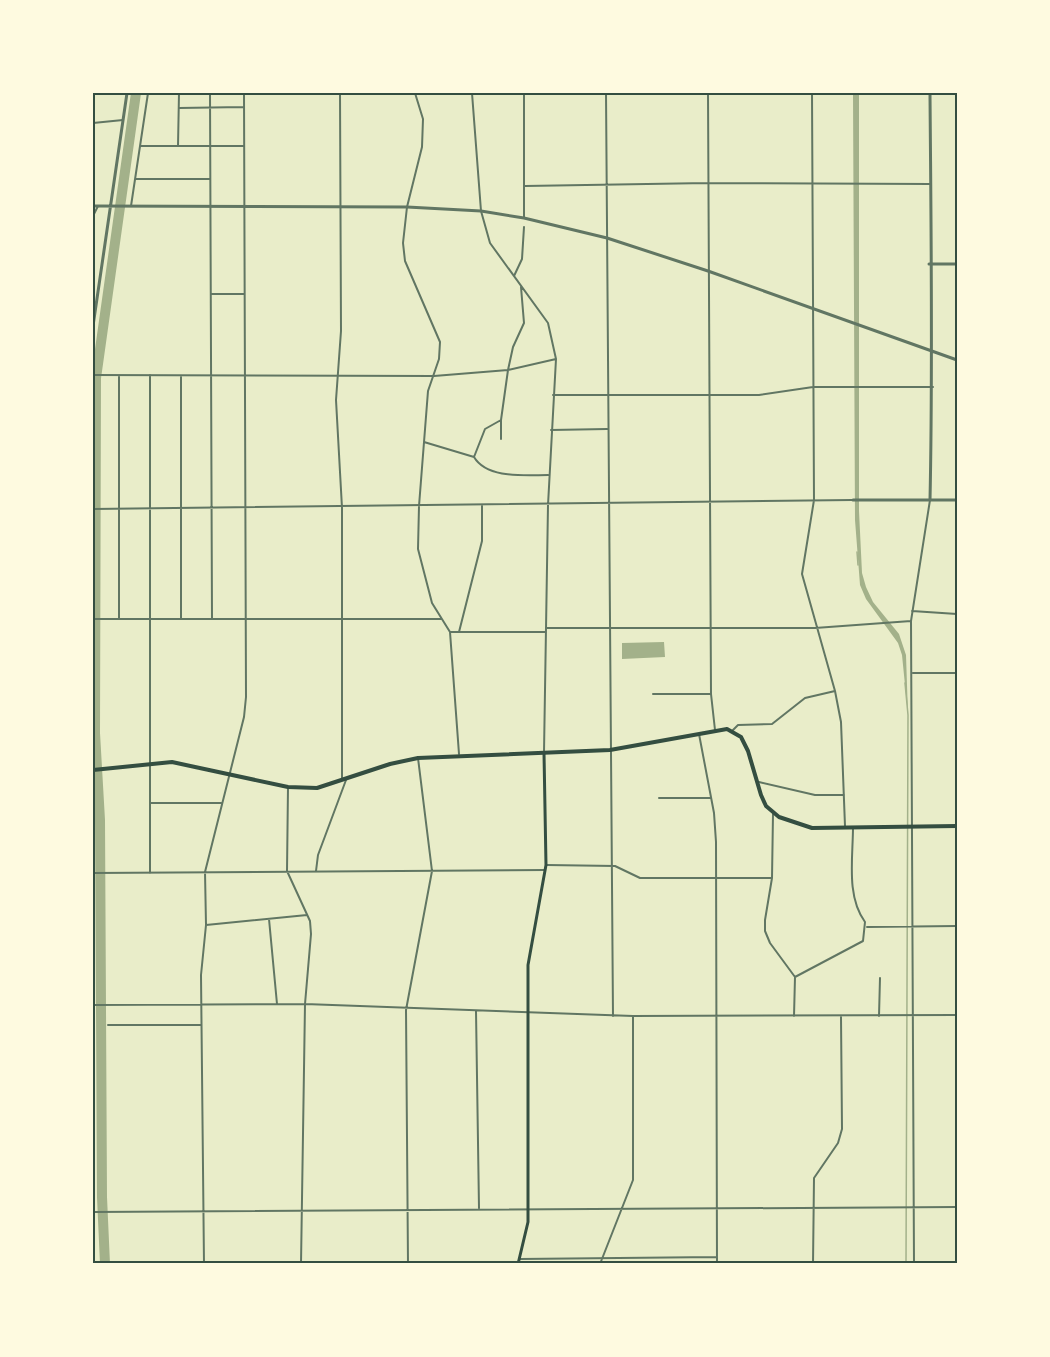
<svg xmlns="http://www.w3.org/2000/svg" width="1050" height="1357" font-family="Poppins,sans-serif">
<rect width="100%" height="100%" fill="#e9edc9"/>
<path fill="#a3b18a" d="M853,93H859V511L862,573L866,587L873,602L899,634L906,655L908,715L902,655L898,643L866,599L860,585L855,520Z
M664,642L665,657L622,659V643Z"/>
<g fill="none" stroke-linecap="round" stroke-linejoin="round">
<path stroke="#a3b18a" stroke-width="1.5" d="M857,552L858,565
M905,683L908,715L906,1264"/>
<path stroke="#a3b18a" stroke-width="10" d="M105,1264L102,1197L100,820L95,733L96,378L136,93"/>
<path stroke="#617663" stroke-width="2" d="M210,93L212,619
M340,93L341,331L336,400L342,508V779
M415,93L423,119L422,147L407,207L403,243L405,261L440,342L439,359L428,391L419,506L418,549L432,603L450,632L459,754
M472,93L481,211L490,243L548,323L556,359L548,505L544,752
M524,93V218
M606,93L613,1016
M708,93L711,694L715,730
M812,93L814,500L802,574L835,691L841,722L845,826
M179,108L244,107
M93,123L123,120
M140,146H244
M178,146L179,93
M135,179H210
M525,186L708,183L930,184
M131,206L148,93
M93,216L98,206
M514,276L522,259L524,227
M211,294H244
M93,375L434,376L508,370L556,359
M150,375V873
M119,376V619
M181,376V619
M553,395H759L813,387H933
M551,430L607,429
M501,439V420L508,370L513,347L524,323L521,287
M424,442L474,457C487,479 525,475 548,475
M474,457L485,429L501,420
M93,509L852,500
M912,611L957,614
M93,619H441
M546,628H815L911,621
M450,632H546
M459,632L482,541V505
M913,673H957
M653,694H711
M733,730L738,725L772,724L805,698L835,691
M699,734L714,813L716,842L717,1264
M759,782L815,795H844
M288,787L287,871L310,921L311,934L305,1004L301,1264
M659,798H711
M150,803H221
M773,814L772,878L765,920V931L770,943L795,977L794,1016
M547,865L615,866L640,878H772
M316,871L318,855L346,780
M93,873L545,870
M269,919L277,1004
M206,925L307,915
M867,927L957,926
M795,977L863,941L865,922C846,896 853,858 853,827
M93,1005L305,1004L633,1016L957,1015
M476,1011L479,1208
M879,1016L880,978
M108,1025H201
M93,1212L957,1207
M520,1259L717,1257
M204,1264L201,975L206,925L205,872L244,717L246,697L244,93
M408,1264L406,1010L432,871L418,758
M600,1264L633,1180V1016
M813,1264L814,1178L838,1143L842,1129L841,1017
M914,1264L911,621L930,500"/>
<path stroke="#617663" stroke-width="3" d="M930,93C931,229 933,364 930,500
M93,206L407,207L481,211L524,218L607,238L708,271L957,360
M929,264H957
M93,326L127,93
M853,500H957"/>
<path stroke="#344e41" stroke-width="3" d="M518,1264L528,1222V965L546,865L544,753"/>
<path stroke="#344e41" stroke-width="4" d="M93,770L172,762L288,787L317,788L390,764L418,758L610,750L727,729L741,737L748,751L761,795L766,806L779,817L812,828L957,826"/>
</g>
<rect width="1050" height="1357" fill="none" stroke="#fefae0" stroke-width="189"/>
<rect x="94" y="94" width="862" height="1168" fill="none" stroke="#344e41" stroke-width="2"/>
</svg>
